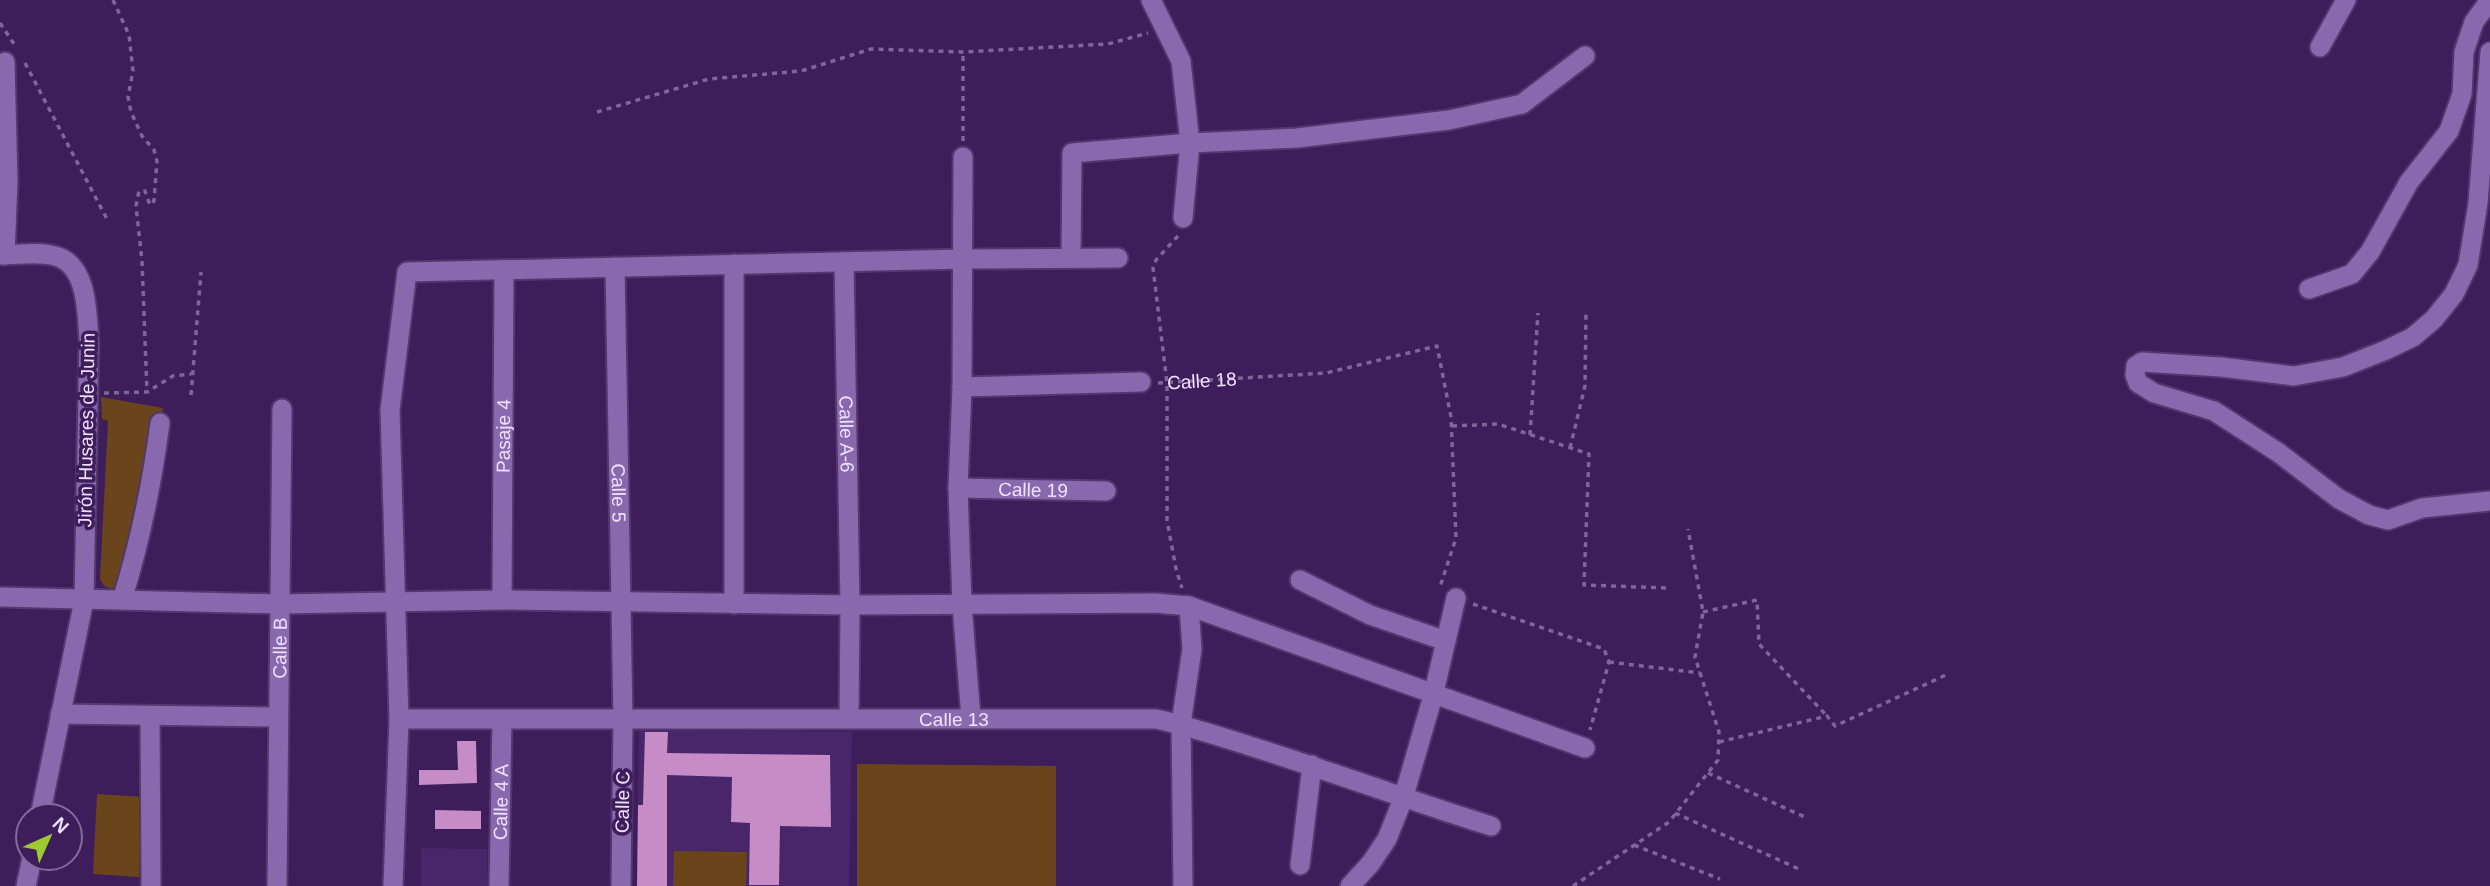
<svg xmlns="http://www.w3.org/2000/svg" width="2490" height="886" font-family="Helvetica,sans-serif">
<rect width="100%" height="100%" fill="#3d1d5a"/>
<path fill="#492669" d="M639,730L852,732L849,886H637Z
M421,848L487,849V886H421Z"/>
<path fill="#6a441b" d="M101,397L163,408L127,579L116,590L104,586L100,579L108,421L102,419Z
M857,764L1056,766V886H857Z
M97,794L144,797L139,877L93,874Z
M674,851L747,852L746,886H673Z"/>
<path fill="#c58cc8" d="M645,732H668L667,753L830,755L831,827L780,826L779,885H749L750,823L731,822L732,777L667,775V886H637L638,805H643Z
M457,741H476L477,783L419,785V770H458Z
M435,810L481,811V829H435Z"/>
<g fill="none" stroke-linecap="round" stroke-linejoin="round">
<defs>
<g id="minor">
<path d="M1151,0L1181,61L1190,143L1183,218"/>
<path d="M2320,47L2346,0"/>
<path d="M2490,52L2478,203L2468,265L2454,294L2434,319L2413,337L2386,350L2343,367L2294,376L2221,367L2142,362L2136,366L2135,375L2138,383L2154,393L2214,411L2279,453L2339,499L2369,515L2388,520L2422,508L2490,501"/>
<path d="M963,157L962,387L958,488L962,605L971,718"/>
<path d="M0,255C17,255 38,251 55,256C88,264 87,314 89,341L84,600L40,816"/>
<path d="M5,255L8,181L5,62"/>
<path d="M1071,258L1072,153L1190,143L1297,138L1449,120L1522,104L1585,56"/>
<path id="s2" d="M844,262L850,605L849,718"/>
<path d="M734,264V604"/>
<path id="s3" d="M615,267L623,719L621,886"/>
<path d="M2309,289L2352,274L2370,252L2409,182L2449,131L2462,94L2464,52L2474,22L2490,0"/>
<path d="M962,387L1141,382"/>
<path id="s4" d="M958,488L1106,491"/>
<path d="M1300,580L1370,615L1446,641"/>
<path d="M0,597L280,604L502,600L850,605L1155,603L1189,606L1585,748"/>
<path d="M122,600C140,542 152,484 160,423"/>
<path id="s5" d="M502,600L504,270"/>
<path d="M60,714L278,717"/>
<path d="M150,716L151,886"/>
<path id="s6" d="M399,719H1156C1189,726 1221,737 1253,747C1333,772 1411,801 1491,826"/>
<path d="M1300,865L1312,765"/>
<path d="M26,886L32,858"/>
<path id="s7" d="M277,886L282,409"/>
<path d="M393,886L399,719L390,410L407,272L963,259L1118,258"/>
<path id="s8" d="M499,886L502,719"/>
<path d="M1183,886L1181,724L1192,649L1189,606"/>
<path d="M1350,886L1371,863L1387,839L1403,799L1433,696L1456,598"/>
</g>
</defs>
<use href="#minor" stroke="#54376c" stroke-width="23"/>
<g stroke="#7f6698" stroke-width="3.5" stroke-dasharray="5 5" stroke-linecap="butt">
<path d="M113,0L129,35L133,71L128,97L131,112L142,136L154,150L157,161L154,201L150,205L145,191H139L136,206L142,261L147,392"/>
<path d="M0,23L16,47"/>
<path d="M25,63L108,221"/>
<path d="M597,112L709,79L801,71L871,49L963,52L1108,44L1148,33"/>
<path d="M963,141V52"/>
<path d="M1178,236L1156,260L1153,268L1167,383V520L1176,569L1182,588"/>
<path id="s1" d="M1158,383L1326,373L1437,346L1451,417L1456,538L1440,587"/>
<path d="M104,393L147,392L173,376L191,374"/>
<path d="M191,395L201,272"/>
<path d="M1452,426L1498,424L1589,454L1584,585L1667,588"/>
<path d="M1530,435L1538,313"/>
<path d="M1570,448L1585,386L1586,313"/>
<path d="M1473,604L1604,649L1609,662L1590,730"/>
<path d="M1703,612L1757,600L1759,644L1827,716"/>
<path d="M1609,662L1700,673"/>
<path d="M1719,742L1827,716L1835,726L1946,675"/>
<path d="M1708,773L1807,818"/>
<path d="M1675,813L1799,869"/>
<path d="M1634,845L1720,879"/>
<path d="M1573,886L1669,822L1718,760L1719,732L1695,657L1703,612L1688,529"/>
</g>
<use href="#minor" stroke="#8969ad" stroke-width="19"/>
</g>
<g text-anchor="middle" stroke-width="7" stroke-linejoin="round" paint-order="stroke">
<g font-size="19" fill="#eee1ff" stroke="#3d1d5a">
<text dy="7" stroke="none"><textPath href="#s1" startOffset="44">Calle 18</textPath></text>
<text transform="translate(86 430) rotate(-89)" y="7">Jirón Husares de Junin</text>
<text dy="7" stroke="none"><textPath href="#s2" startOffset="172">Calle A-6</textPath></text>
<text dy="7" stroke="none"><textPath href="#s5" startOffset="164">Pasaje 4</textPath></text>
<text dy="7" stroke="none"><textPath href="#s4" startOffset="75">Calle 19</textPath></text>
<text dy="7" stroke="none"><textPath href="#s3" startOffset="226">Calle 5</textPath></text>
<text dy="7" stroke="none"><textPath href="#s7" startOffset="238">Calle B</textPath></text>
<text dy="7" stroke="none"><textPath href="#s6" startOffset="555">Calle 13</textPath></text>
<text dy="7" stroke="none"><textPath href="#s8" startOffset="84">Calle 4 A</textPath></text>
<text transform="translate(622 802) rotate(-89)" y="7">Calle C</text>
</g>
</g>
<g transform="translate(49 837) rotate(45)"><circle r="33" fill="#3d1d5a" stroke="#846b9c" stroke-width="2"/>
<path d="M0-5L12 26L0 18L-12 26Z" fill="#9eca2f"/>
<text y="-10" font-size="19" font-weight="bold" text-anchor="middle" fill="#eee1ff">N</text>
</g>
</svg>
